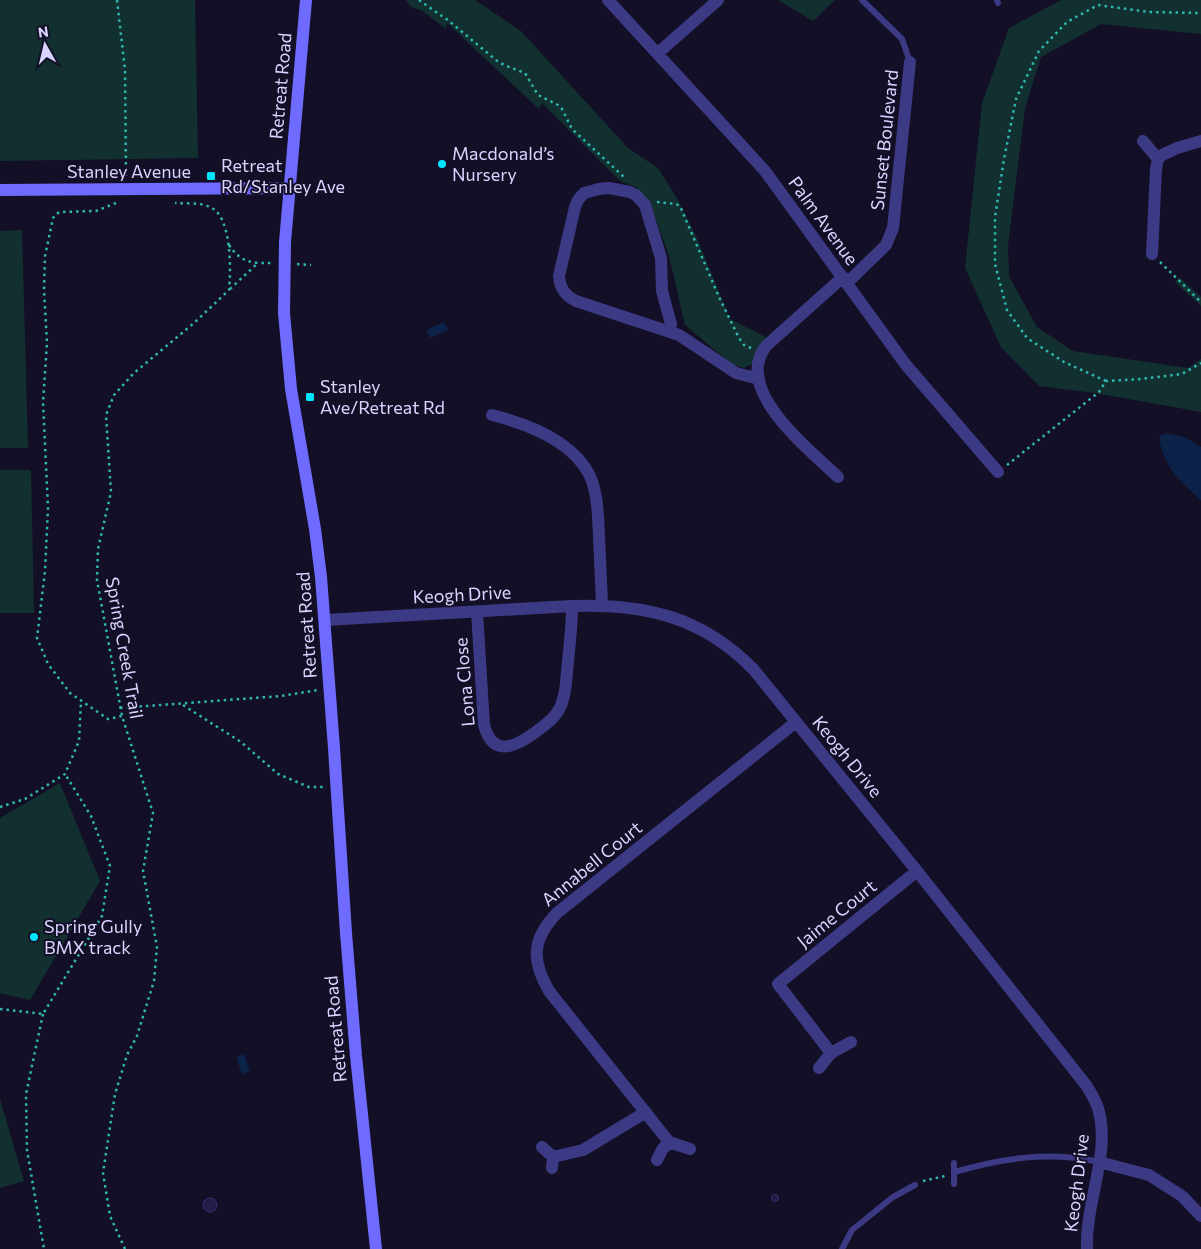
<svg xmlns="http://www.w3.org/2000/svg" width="1201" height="1249" font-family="Commissioner,sans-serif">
<rect width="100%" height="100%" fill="#130f26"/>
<path fill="#12302f" d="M0,0H195L198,158L0,161Z
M406,0H475L521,31L628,148L658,168L678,200L697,238L730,319L766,337L757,350L753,364L743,368L729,362L685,325L669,256L649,201L636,187L620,181L542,103L539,109L447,23L446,29L421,10L411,7Z
M778,0H835L813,21Z
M1061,0H1201V34L1101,24L1041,57L1025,108L1008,246L1009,276L1037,327L1073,351L1188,368L1201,359V412L1095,393L1039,386L1001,347L965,268L982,103L1009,28Z
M22,230L28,448H0V231Z
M1179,277L1201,297V306L1175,282Z
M0,470H31L34,613H0Z
M60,783L100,881L30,1000L0,993V818Z
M0,1099L24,1181L0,1188Z"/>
<path fill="#0c2248" d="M444,322L448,330L430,338L426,330Z
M1166,433L1185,437L1201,447V500C1179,481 1163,466 1159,436Z
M244,1054L250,1071L242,1074L236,1057Z"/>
<path fill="#241b47" stroke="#3b2d73" d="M771.5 1198a3.5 3.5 0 1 1 7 0a3.5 3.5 0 1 1-7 0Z
M203 1205a7 7 0 1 1 14 0a7 7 0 1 1-14 0Z"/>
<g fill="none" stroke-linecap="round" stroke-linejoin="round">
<path stroke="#2fb8b0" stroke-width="2.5" stroke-dasharray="2.5 4" stroke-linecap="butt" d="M117,0L125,70L126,176
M419,0L449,21L496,60L504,65L525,73L538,95L558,105L562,109L572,129L625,178
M657,202L676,204L680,206L719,297L739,338L744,345L751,348
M116,203L96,211L60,212L56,214L53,218L45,256L44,290L47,343L43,402L48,508L45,571L37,638L48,664L70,693L108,719L122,716
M229,245C241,263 251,263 272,263
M1160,262L1201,302
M297,264L311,265
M230,289L258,263
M1106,381L1064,362L1027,338L1007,310L995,264V217L1004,159L1016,99L1039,51L1067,22L1098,5L1149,12L1201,13
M1007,465L1099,392L1106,381L1141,379L1182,374L1201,363
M183,705L241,742L278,774L309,787H325
M120,708L281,696L318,690
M0,807L25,799L65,774L79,741L81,701
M0,1009L43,1014L102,916L110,866L91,816L65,774
M43,1014L26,1094L27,1150L44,1249
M923,1181L945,1176
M125,1249L110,1216L103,1173L115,1094L127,1055L137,1036L154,981L157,947L143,871L153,813L122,716L97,580L98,549L111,492L106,415L114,395L134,373L194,323L229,290C231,270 232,216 210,207C200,202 186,204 175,203"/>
<path stroke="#3d3a85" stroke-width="6" d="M862,0L902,39L910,62
M997,0L998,3
M954,1163V1184
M954,1172C1004,1158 1047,1151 1099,1162
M842,1249L852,1230L862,1222L893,1197L915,1185"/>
<path stroke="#3d3a85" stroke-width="12" d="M608,0L765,171L906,365L998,472
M658,53L718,0
M1143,141L1158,159
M1152,254L1156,169L1158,159L1162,155L1177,148L1201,141
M847,283L886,245L893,228L910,62
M670,332L671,324L662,291L661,258L645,205L636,195L630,192L609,188L599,189L584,193L578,200L575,207L559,276C560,289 565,295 576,301L679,335L736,373L759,379
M492,415C528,424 573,441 590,476C598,495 598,516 599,536C600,559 601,582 602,605
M838,477C810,450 732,390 766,346L843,277
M477,612L484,725C493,759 517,746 537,731C549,722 560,714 563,699C566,690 566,681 567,672C569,650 572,628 572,606
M325,620L572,606C644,603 703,617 754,670L917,871L1086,1085C1091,1093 1097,1102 1099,1112C1110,1155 1085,1204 1087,1249
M831,1053L778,984L917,871
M819,1068L831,1053L851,1042
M542,1147L553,1157L552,1168
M690,1149L669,1142L549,991C531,960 532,939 557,913L796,722
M553,1157L583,1150L646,1112
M657,1160L662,1150L669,1142
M1099,1162L1149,1175L1182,1196L1201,1216"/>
<path stroke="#6f6bff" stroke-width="12" d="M306,0L285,242L284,313L291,389L315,529L321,577L334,748L346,933L356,1056L376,1249
M0,190L289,188"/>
</g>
<g fill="#00e5ff" stroke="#130f26" stroke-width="2">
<circle cx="442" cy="164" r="5"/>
<rect x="206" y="171" width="10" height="10" rx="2.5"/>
<rect x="305" y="392" width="10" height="10" rx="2.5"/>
<circle cx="34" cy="937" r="5"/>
</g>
<g text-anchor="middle" stroke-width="4" stroke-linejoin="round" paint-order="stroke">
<g font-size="18" fill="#d9d4ff" stroke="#130f26">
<text transform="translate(281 86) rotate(-85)" y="6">Retreat Road</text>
<text transform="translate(885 140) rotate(-84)" y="6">Sunset Boulevard</text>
<text x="129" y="178">Stanley Avenue</text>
<text transform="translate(823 221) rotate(54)" y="6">Palm Avenue</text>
<text transform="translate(462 595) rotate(-3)" y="6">Keogh Drive</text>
<text transform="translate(307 625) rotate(-94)" y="6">Retreat Road</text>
<text transform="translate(124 648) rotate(80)" y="6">Spring Creek Trail</text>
<text transform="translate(465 682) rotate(-95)" y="6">Lona Close</text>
<text transform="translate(847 757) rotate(51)" y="6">Keogh Drive</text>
<text transform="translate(592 864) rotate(-39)" y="6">Annabell Court</text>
<text transform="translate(837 914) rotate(-39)" y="6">Jaime Court</text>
<text transform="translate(336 1029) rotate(-95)" y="6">Retreat Road</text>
<text transform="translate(1077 1183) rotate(-83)" y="6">Keogh Drive</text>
</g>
<g font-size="18" fill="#d9d4ff" stroke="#130f26" text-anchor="start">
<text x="452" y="160">Macdonald’s<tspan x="452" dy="21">Nursery</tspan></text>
<text x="221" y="172">Retreat<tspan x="221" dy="21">Rd/Stanley Ave</tspan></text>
<text x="320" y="393">Stanley<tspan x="320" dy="21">Ave/Retreat Rd</tspan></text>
<text x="44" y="933">Spring Gully<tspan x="44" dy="21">BMX track</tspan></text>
</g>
</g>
<g transform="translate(45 45) rotate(352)" stroke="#130f26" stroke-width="4" paint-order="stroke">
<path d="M0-4L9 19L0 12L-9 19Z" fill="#d9d4ff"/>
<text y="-8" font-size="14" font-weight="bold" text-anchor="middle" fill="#d9d4ff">N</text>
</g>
</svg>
